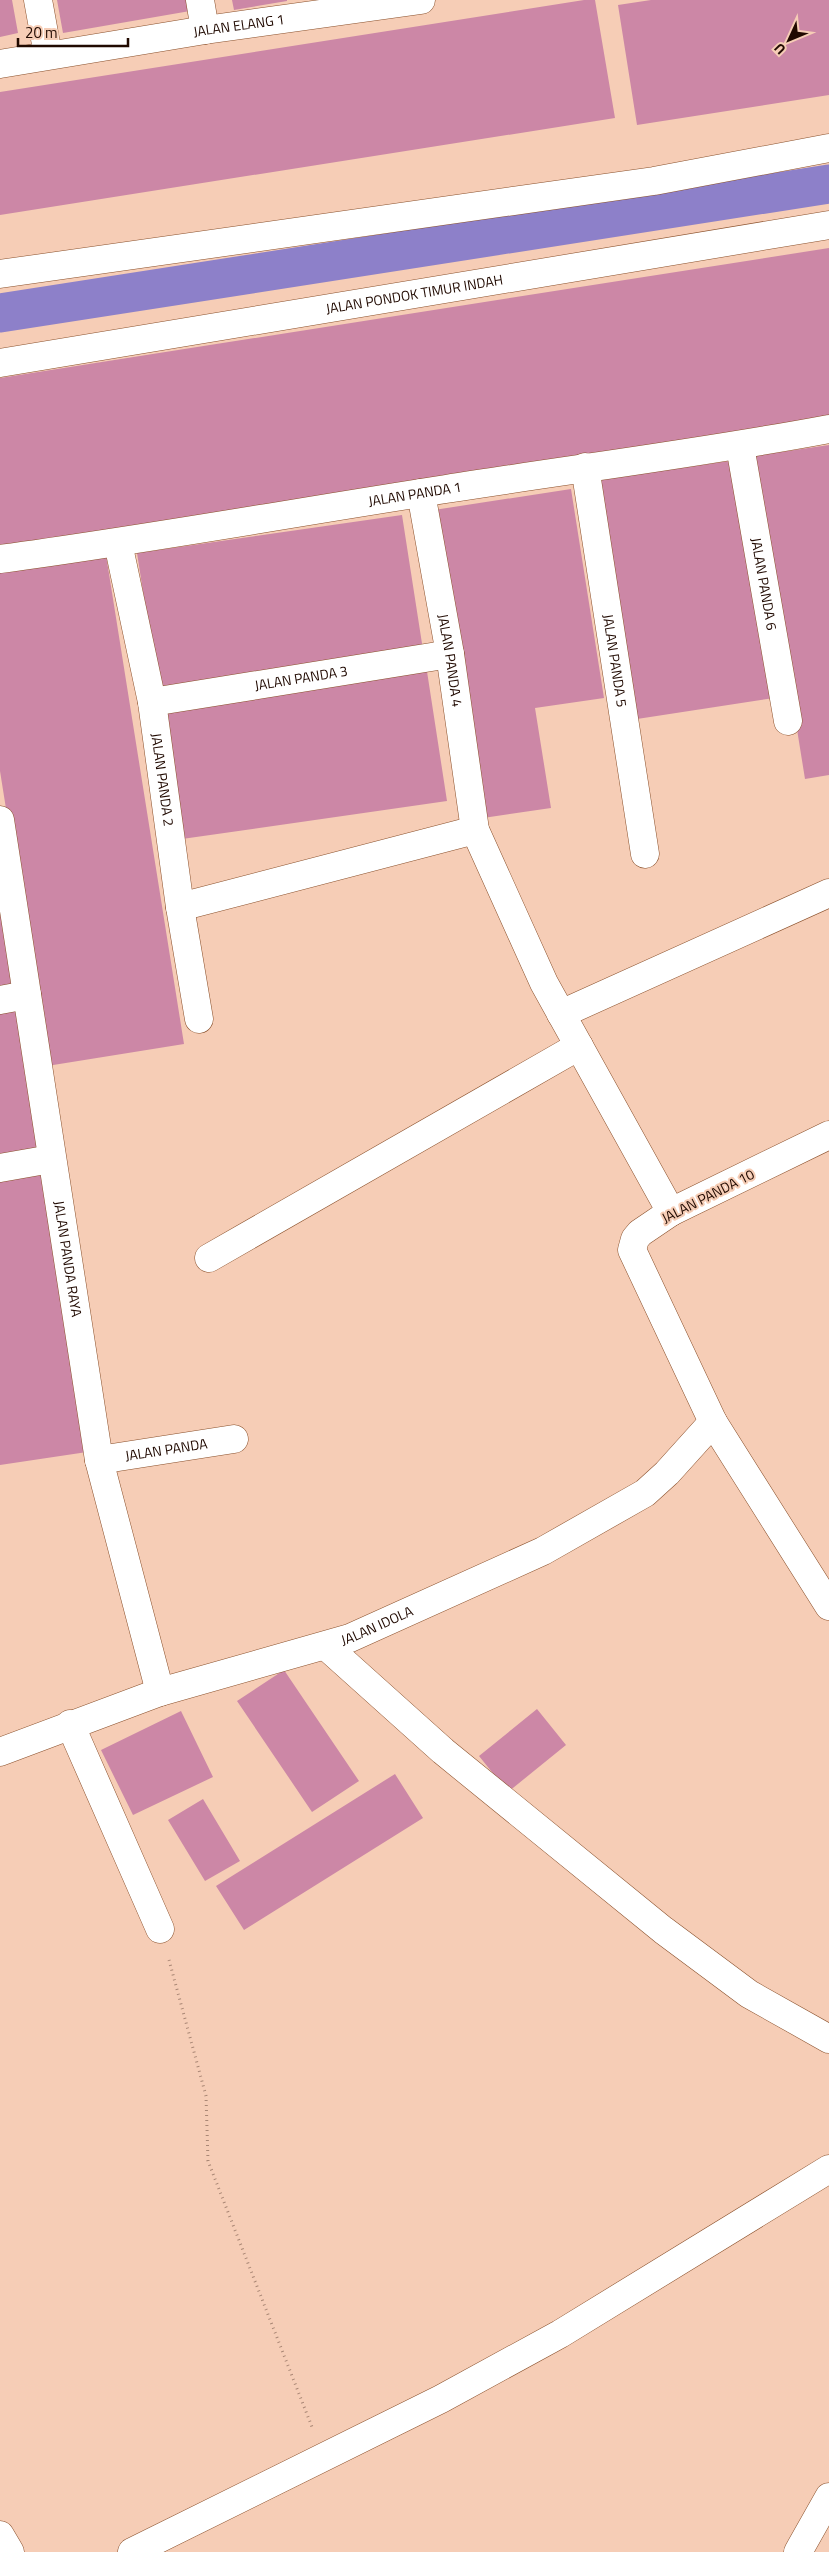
<svg xmlns="http://www.w3.org/2000/svg" width="829" height="2552" font-family="'Titillium Web',sans-serif">
<rect width="100%" height="100%" fill="#f6cdb6"/>
<g fill="none" stroke-linecap="round" stroke-linejoin="round">
<path stroke="#8d80c9" stroke-width="39" d="M0,313L829,184"/>
</g>
<path fill="#cc87a6" d="M0,0H12L18,33L0,37Z
M57,0H188L190,11L63,33Z
M232,0H287V1L234,10Z
M584,0H595L615,118L0,215V92Z
M651,0H829V95L637,125L618,5Z
M829,248V420L0,549V378Z
M829,445V775L805,779L753,456Z
M736,460L774,698L637,719L598,480Z
M571,489L604,698L535,708L551,808L483,818L434,510Z
M402,515L423,650L158,688L137,553Z
M106,555L184,1044L47,1066L0,771V571Z
M426,665L447,801L182,839L161,703Z
M0,883L19,994L0,997Z
M16,1008L40,1159L0,1165V1011Z
M41,1164L87,1452L0,1465V1171Z
M284,1670L359,1781L312,1812L237,1701Z
M537,1709L566,1745L508,1792L479,1756Z
M181,1711L213,1777L133,1815L101,1750Z
M395,1774L423,1818L244,1930L216,1886Z
M203,1799L240,1861L205,1881L168,1820Z"/>
<g fill="none" stroke-linecap="round" stroke-linejoin="round">
<defs>
<g id="minor">
<path d="M38,0L48,55"/>
<path d="M200,0L205,30"/>
<path id="s1" d="M0,64L205,30L421,0"/>
<path d="M0,274L654,181L829,148"/>
<path id="s2" d="M0,363L829,225"/>
<path id="s3" d="M740,446L788,721"/>
<path id="s4" d="M585,467L645,854"/>
<path id="s5" d="M421,493L450,654L475,830L544,983L671,1212"/>
<path id="s6" d="M118,543L152,702L180,907L199,1019"/>
<path id="s7" d="M0,559C149,539 297,512 446,489C573,469 702,453 829,429"/>
<path id="s8" d="M152,702L450,654"/>
<path id="s9" d="M0,820L99,1460L160,1692"/>
<path d="M180,907L475,830"/>
<path d="M0,1000L27,995"/>
<path d="M561,1014L829,893"/>
<path d="M829,1135L671,1212L640,1233L635,1239L632,1250L713,1422L829,1606"/>
<path d="M0,1168L51,1159"/>
<path d="M209,1258L579,1046"/>
<path id="s10" d="M99,1460L234,1439"/>
<path d="M326,1646L443,1751L663,1930L749,1994L829,2039"/>
<path d="M70,1724L160,1929"/>
<path id="s11" d="M0,1752L160,1692L350,1638L543,1551L645,1493L667,1473L713,1422"/>
<path d="M0,2535L10,2552"/>
<path d="M132,2552L441,2399L560,2334L829,2169"/>
<path d="M798,2552L829,2497"/>
</g>
</defs>
<use href="#minor" stroke="#8a502b" stroke-width="29"/>
<path stroke="#aa8775" stroke-width="3" stroke-dasharray="1 4" stroke-linecap="butt" d="M169,1960L206,2096L208,2161L312,2427"/>
<use href="#minor" stroke="#fff" stroke-width="28"/>
</g>
<g text-anchor="middle" stroke-width="4" stroke-linejoin="round" paint-order="stroke">
<g font-size="14" fill="#200900" stroke="#f6cdb6">
<text dy="5" stroke="none"><textPath href="#s1" startOffset="242">JALAN ELANG 1</textPath></text>
<text dy="5" stroke="none"><textPath href="#s2" startOffset="420">JALAN PONDOK TIMUR INDAH</textPath></text>
<text dy="5" stroke="none"><textPath href="#s7" startOffset="420">JALAN PANDA 1</textPath></text>
<text dy="5" stroke="none"><textPath href="#s3" startOffset="140">JALAN PANDA 6</textPath></text>
<text dy="5" stroke="none"><textPath href="#s5" startOffset="170">JALAN PANDA 4</textPath></text>
<text dy="5" stroke="none"><textPath href="#s4" startOffset="196">JALAN PANDA 5</textPath></text>
<text dy="5" stroke="none"><textPath href="#s8" startOffset="151">JALAN PANDA 3</textPath></text>
<text dy="5" stroke="none"><textPath href="#s6" startOffset="241">JALAN PANDA 2</textPath></text>
<text transform="translate(708 1196) rotate(-27)" y="5">JALAN PANDA 10</text>
<text dy="5" stroke="none"><textPath href="#s9" startOffset="444">JALAN PANDA RAYA</textPath></text>
<text dy="5" stroke="none"><textPath href="#s10" startOffset="68">JALAN PANDA</textPath></text>
<text dy="5" stroke="none"><textPath href="#s11" startOffset="398">JALAN IDOLA</textPath></text>
</g>
</g>
<g transform="translate(789 40) rotate(226)" stroke="#f6cdb6" stroke-width="4" paint-order="stroke">
<path d="M0-4L9 19L0 12L-9 19Z" fill="#200900"/>
<text y="-8" font-size="14" font-weight="bold" text-anchor="middle" fill="#200900">U</text>
</g>
<path d="M18 38v8h110v-8" fill="none" stroke="#200900" stroke-width="2.5"/>
<text x="25" y="38" font-size="15" fill="#200900" stroke="#f6cdb6" stroke-width="4" paint-order="stroke">20 m</text>
</svg>
